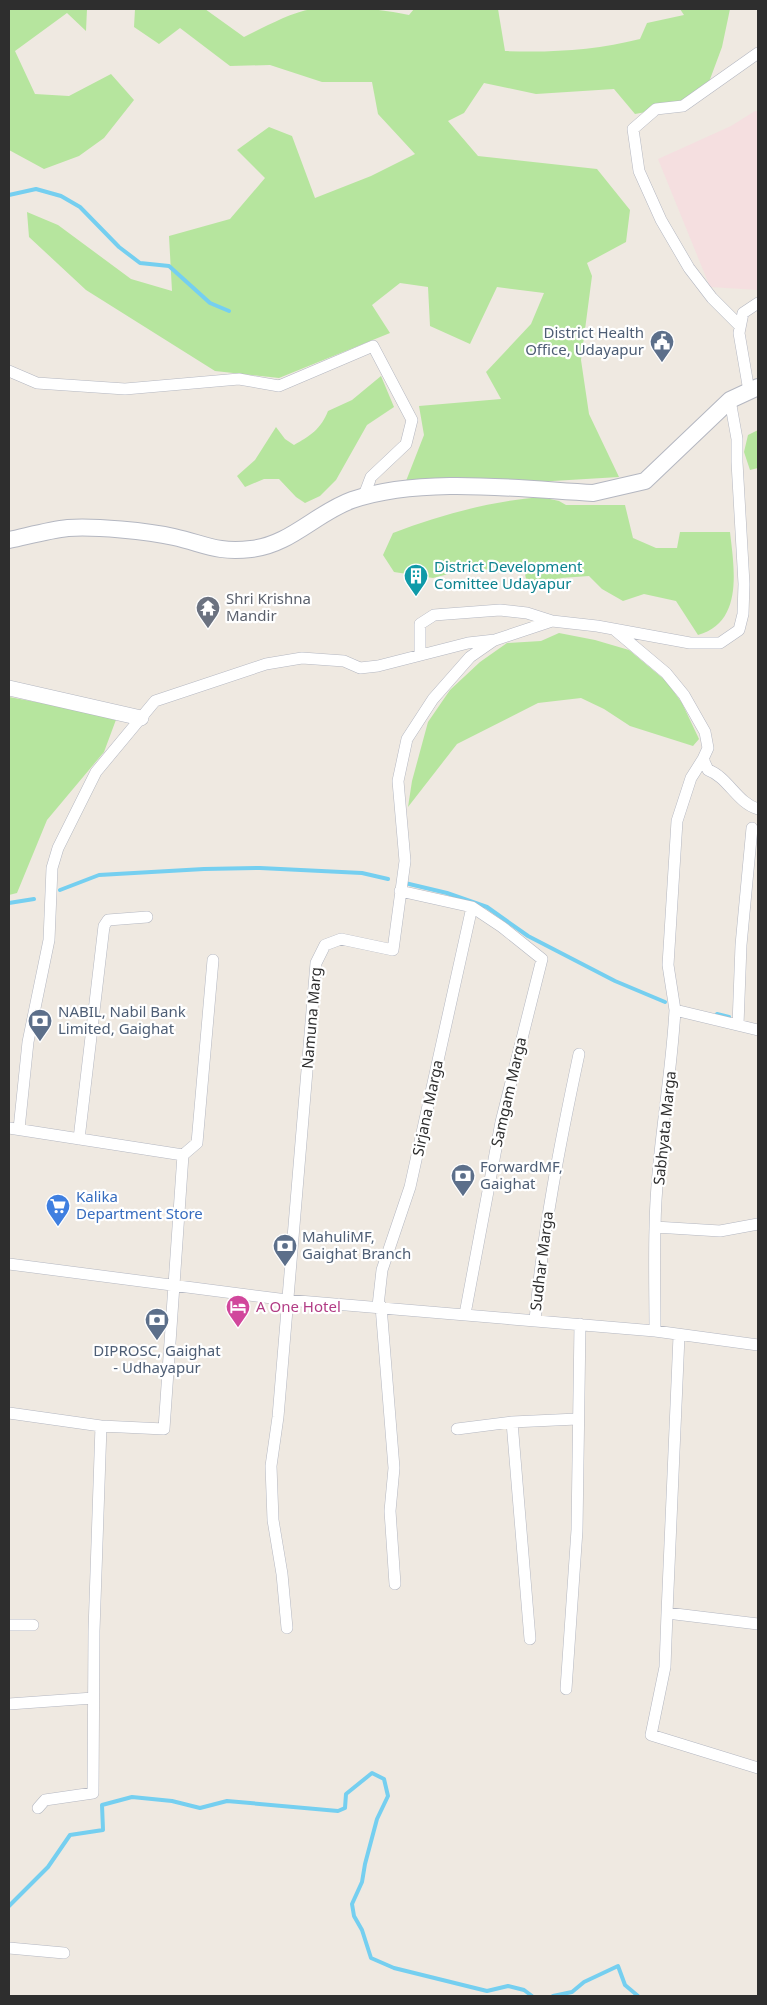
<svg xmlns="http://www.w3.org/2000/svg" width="767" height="2005" font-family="'Noto Sans',sans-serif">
<rect width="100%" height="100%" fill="#efe9e1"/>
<path fill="#f5dfe0" d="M755,111H758V290L710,287L658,159L731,126Z"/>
<path fill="#b6e59e" d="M9,9H87L86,31L67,13L15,51L35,94L69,96L111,74L134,100L104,138L79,156L44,169L9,150Z
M135,9H205L244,37C265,27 289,13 312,9C339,4 383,10 409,15L414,9H498L505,51C550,53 597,50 640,39L647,23L684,15L680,9H730L722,47L709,82L679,106L635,114L614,89L536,94L484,83L464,113L448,121L478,156L597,169L630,210L626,242L587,263L592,276L581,360L589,414L619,477L536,482L406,481L424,435L419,406L501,399L486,372L531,324L544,293L497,287L470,344L430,326L428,287L400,283L372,305L390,333L279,378L215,371L86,290L29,237L27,212L58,225L131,279L172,291L169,236L230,219L265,178L237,150L269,127L292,136L315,198L371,176L415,154L378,114L372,82H322L270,65L230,66L180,28L159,44L134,27Z
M381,376L394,407L367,425L336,480L320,496L305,503L296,497L279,479H264L245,487L237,476L255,460L276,427L285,439L294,445C310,436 321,429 328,411L352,400Z
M758,430V468L750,470L744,452L748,435Z
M541,497L559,501L566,505H625L633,538L656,548H677L680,532H730C734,568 744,622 698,635L676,601L644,594L623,601L602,589L589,576L561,578L528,589L525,574L505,562L480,572H456L433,578L394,572L383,555L393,533C440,515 491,501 541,497Z
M559,633L595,640L629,650L666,681L682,703L699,739L693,746L630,726L604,709L581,698L538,703L457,744L408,807L412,781L428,722L450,690L480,662L507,643L541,641Z
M9,697L117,717L104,752L47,820L17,893L9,895Z"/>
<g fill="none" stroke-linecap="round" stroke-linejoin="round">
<path stroke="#75cff0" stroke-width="4" d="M9,195L36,189L61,196L80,207L119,247L140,263L169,266L210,303L229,311
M405,883L447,893L487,907L528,936L615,981L665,1002
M60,890L99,875L204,869L260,868L362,873L388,879
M9,903L34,899
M717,1014L729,1017
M9,1906L48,1867L70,1835L103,1830L102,1805L132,1797L172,1801L200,1808L227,1801L338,1811L345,1808L346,1794L372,1773L384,1779L388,1796L377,1819L365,1864L362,1882L352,1904L354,1916L362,1930L371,1958L394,1968L487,1991L508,1986L524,1990L532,1996
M553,1996L572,1992L584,1982L618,1966L625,1985L638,1996"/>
<defs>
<path id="minor" d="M740,326L712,298L689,268L661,220L639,171L633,129L656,109L683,106L758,53
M9,371L37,383L125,389L239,379L279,386L373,346L412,420L406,444L371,477L363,498
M749,391L739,333L743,313L758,303
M616,631L666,673L684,695L705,732L708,748L703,759L708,770C728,777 737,803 758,809
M420,655V624L434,615L500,610L527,613L552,621
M400,891L472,907L502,927L542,959L501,1122L465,1314
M675,1010L668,965L677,821L691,778L703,759
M738,1025L741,945L752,828
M9,1128L183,1155L164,1429L101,1426L9,1413
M19,1129L28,1042L49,940L52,868L58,848L96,772L155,701L266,664L302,658L344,661L360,668L378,666L468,643L495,640L552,621L597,626L690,643H720L739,630L743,614L744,584L737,462V439L730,400
M79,1139L104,926L108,920L147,917
M183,1155L197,1143L213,960
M655,1227L720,1231L758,1224
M9,1264L287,1300L655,1331L758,1345
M378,1306L382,1270L410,1187L472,907
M381,1306L394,1468L390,1511L395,1584
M535,1320C543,1230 560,1143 579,1054
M655,1331C655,1297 654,1262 655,1228C656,1155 671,1083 675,1010L758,1030
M679,1336L667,1613L758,1624
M512,1422L530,1639
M457,1429L512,1422L577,1419
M667,1613L665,1667L651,1735L758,1768
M9,1625H33
M287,1628L282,1574L273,1520L271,1466L278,1417L316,963L325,945L341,939L393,950L405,861L398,781L407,739L433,699L470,657L493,641
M566,1689L577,1530L580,1324
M9,1704L93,1698
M38,1808L45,1800L93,1793L94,1631L101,1426
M9,1948L64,1953"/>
<path id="tertiary" d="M9,688L141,718"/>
<path id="secondary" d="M9,540C28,536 49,530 68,528C94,526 148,531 174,537C205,544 217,553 251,549C290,545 316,513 352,500C422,476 520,489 593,493L645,481L730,400L758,387"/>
</defs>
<use href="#minor" stroke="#b4b7c1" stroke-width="12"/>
<use href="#tertiary" stroke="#b4b7c1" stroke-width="16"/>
<use href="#secondary" stroke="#b4b7c1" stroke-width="18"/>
<use href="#minor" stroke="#fff" stroke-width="11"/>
<use href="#tertiary" stroke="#fff" stroke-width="15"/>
<use href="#secondary" stroke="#fff" stroke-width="16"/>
</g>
<defs>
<symbol id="civic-pin" viewBox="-11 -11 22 30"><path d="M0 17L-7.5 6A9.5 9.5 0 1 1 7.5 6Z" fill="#5c6f8a" stroke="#fff"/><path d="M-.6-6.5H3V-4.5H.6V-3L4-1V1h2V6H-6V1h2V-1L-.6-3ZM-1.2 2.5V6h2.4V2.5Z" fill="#fff"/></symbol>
<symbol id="building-pin" viewBox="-11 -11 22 30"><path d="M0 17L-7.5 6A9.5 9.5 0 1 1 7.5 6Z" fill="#0f9aa8" stroke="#fff"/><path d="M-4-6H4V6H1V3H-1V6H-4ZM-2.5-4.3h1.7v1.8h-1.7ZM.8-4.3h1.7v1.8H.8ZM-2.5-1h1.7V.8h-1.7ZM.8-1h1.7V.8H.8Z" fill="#fff"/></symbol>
<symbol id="temple-pin" viewBox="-11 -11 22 30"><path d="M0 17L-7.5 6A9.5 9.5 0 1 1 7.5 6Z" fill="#6b7280" stroke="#fff"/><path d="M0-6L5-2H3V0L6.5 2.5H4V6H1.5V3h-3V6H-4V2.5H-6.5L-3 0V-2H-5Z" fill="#fff"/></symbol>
<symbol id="bank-pin" viewBox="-11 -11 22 30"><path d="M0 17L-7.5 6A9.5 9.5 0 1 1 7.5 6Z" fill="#5c6f8a" stroke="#fff"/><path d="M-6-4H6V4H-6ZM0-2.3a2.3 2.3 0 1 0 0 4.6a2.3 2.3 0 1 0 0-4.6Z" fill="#fff"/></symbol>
<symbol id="supermarket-pin" viewBox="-11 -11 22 30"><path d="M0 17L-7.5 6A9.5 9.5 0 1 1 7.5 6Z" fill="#3f7fe0" stroke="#fff"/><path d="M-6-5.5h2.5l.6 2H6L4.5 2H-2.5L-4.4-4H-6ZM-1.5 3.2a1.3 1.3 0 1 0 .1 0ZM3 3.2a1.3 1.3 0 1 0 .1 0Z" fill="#fff"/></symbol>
<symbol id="hotel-pin" viewBox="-11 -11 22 30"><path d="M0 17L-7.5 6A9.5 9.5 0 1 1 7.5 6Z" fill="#d1479c" stroke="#fff"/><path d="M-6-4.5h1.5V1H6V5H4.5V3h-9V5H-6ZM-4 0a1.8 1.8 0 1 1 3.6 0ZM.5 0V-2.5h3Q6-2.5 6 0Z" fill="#fff"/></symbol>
</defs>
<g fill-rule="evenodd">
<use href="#civic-pin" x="648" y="328" width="28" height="38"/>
<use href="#building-pin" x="402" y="562" width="28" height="38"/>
<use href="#temple-pin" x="194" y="594" width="28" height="38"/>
<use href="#bank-pin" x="26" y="1007" width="28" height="38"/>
<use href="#bank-pin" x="449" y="1162" width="28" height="38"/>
<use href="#supermarket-pin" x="44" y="1192" width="28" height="38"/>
<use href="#bank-pin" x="271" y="1232" width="28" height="38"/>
<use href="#hotel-pin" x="224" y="1293" width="28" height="38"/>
<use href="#bank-pin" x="143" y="1306" width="28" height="38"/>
</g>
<g text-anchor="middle" stroke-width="4.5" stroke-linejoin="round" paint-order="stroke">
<g font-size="15" fill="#4e5e75" stroke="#fff" text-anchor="start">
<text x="644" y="338" text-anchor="end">District Health<tspan x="644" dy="17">Office, Udayapur</tspan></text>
<text x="58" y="1017">NABIL, Nabil Bank<tspan x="58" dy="17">Limited, Gaighat</tspan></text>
<text x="480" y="1172">ForwardMF,<tspan x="480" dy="17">Gaighat</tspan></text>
<text x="302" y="1242">MahuliMF,<tspan x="302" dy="17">Gaighat Branch</tspan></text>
<text x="157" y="1356" text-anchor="middle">DIPROSC, Gaighat<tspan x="157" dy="17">- Udhayapur</tspan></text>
</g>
<g font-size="15" fill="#0d838f" stroke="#fff" text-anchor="start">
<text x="434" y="572">District Development<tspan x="434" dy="17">Comittee Udayapur</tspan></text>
</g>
<g font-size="15" fill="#5b616d" stroke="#fff" text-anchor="start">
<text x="226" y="604">Shri Krishna<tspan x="226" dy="17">Mandir</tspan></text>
</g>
<g font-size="15" fill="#2e2e2e" stroke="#fff">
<text transform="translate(312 1018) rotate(-85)" y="5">Namuna Marg</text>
<text transform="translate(509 1092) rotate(-77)" y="5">Samgam Marga</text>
<text transform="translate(428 1108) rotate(-78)" y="5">Sirjana Marga</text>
<text transform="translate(665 1128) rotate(-84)" y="5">Sabhyata Marga</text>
<text transform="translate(542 1261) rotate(-83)" y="5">Sudhar Marga</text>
</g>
<g font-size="15" fill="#366cbe" stroke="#fff" text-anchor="start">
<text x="76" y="1202">Kalika<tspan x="76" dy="17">Department Store</tspan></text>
</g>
<g font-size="15" fill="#b23c85" stroke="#fff" text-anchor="start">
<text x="256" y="1312">A One Hotel</text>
</g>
</g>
<rect width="767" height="2005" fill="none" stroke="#2e2e2e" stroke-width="20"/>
</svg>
